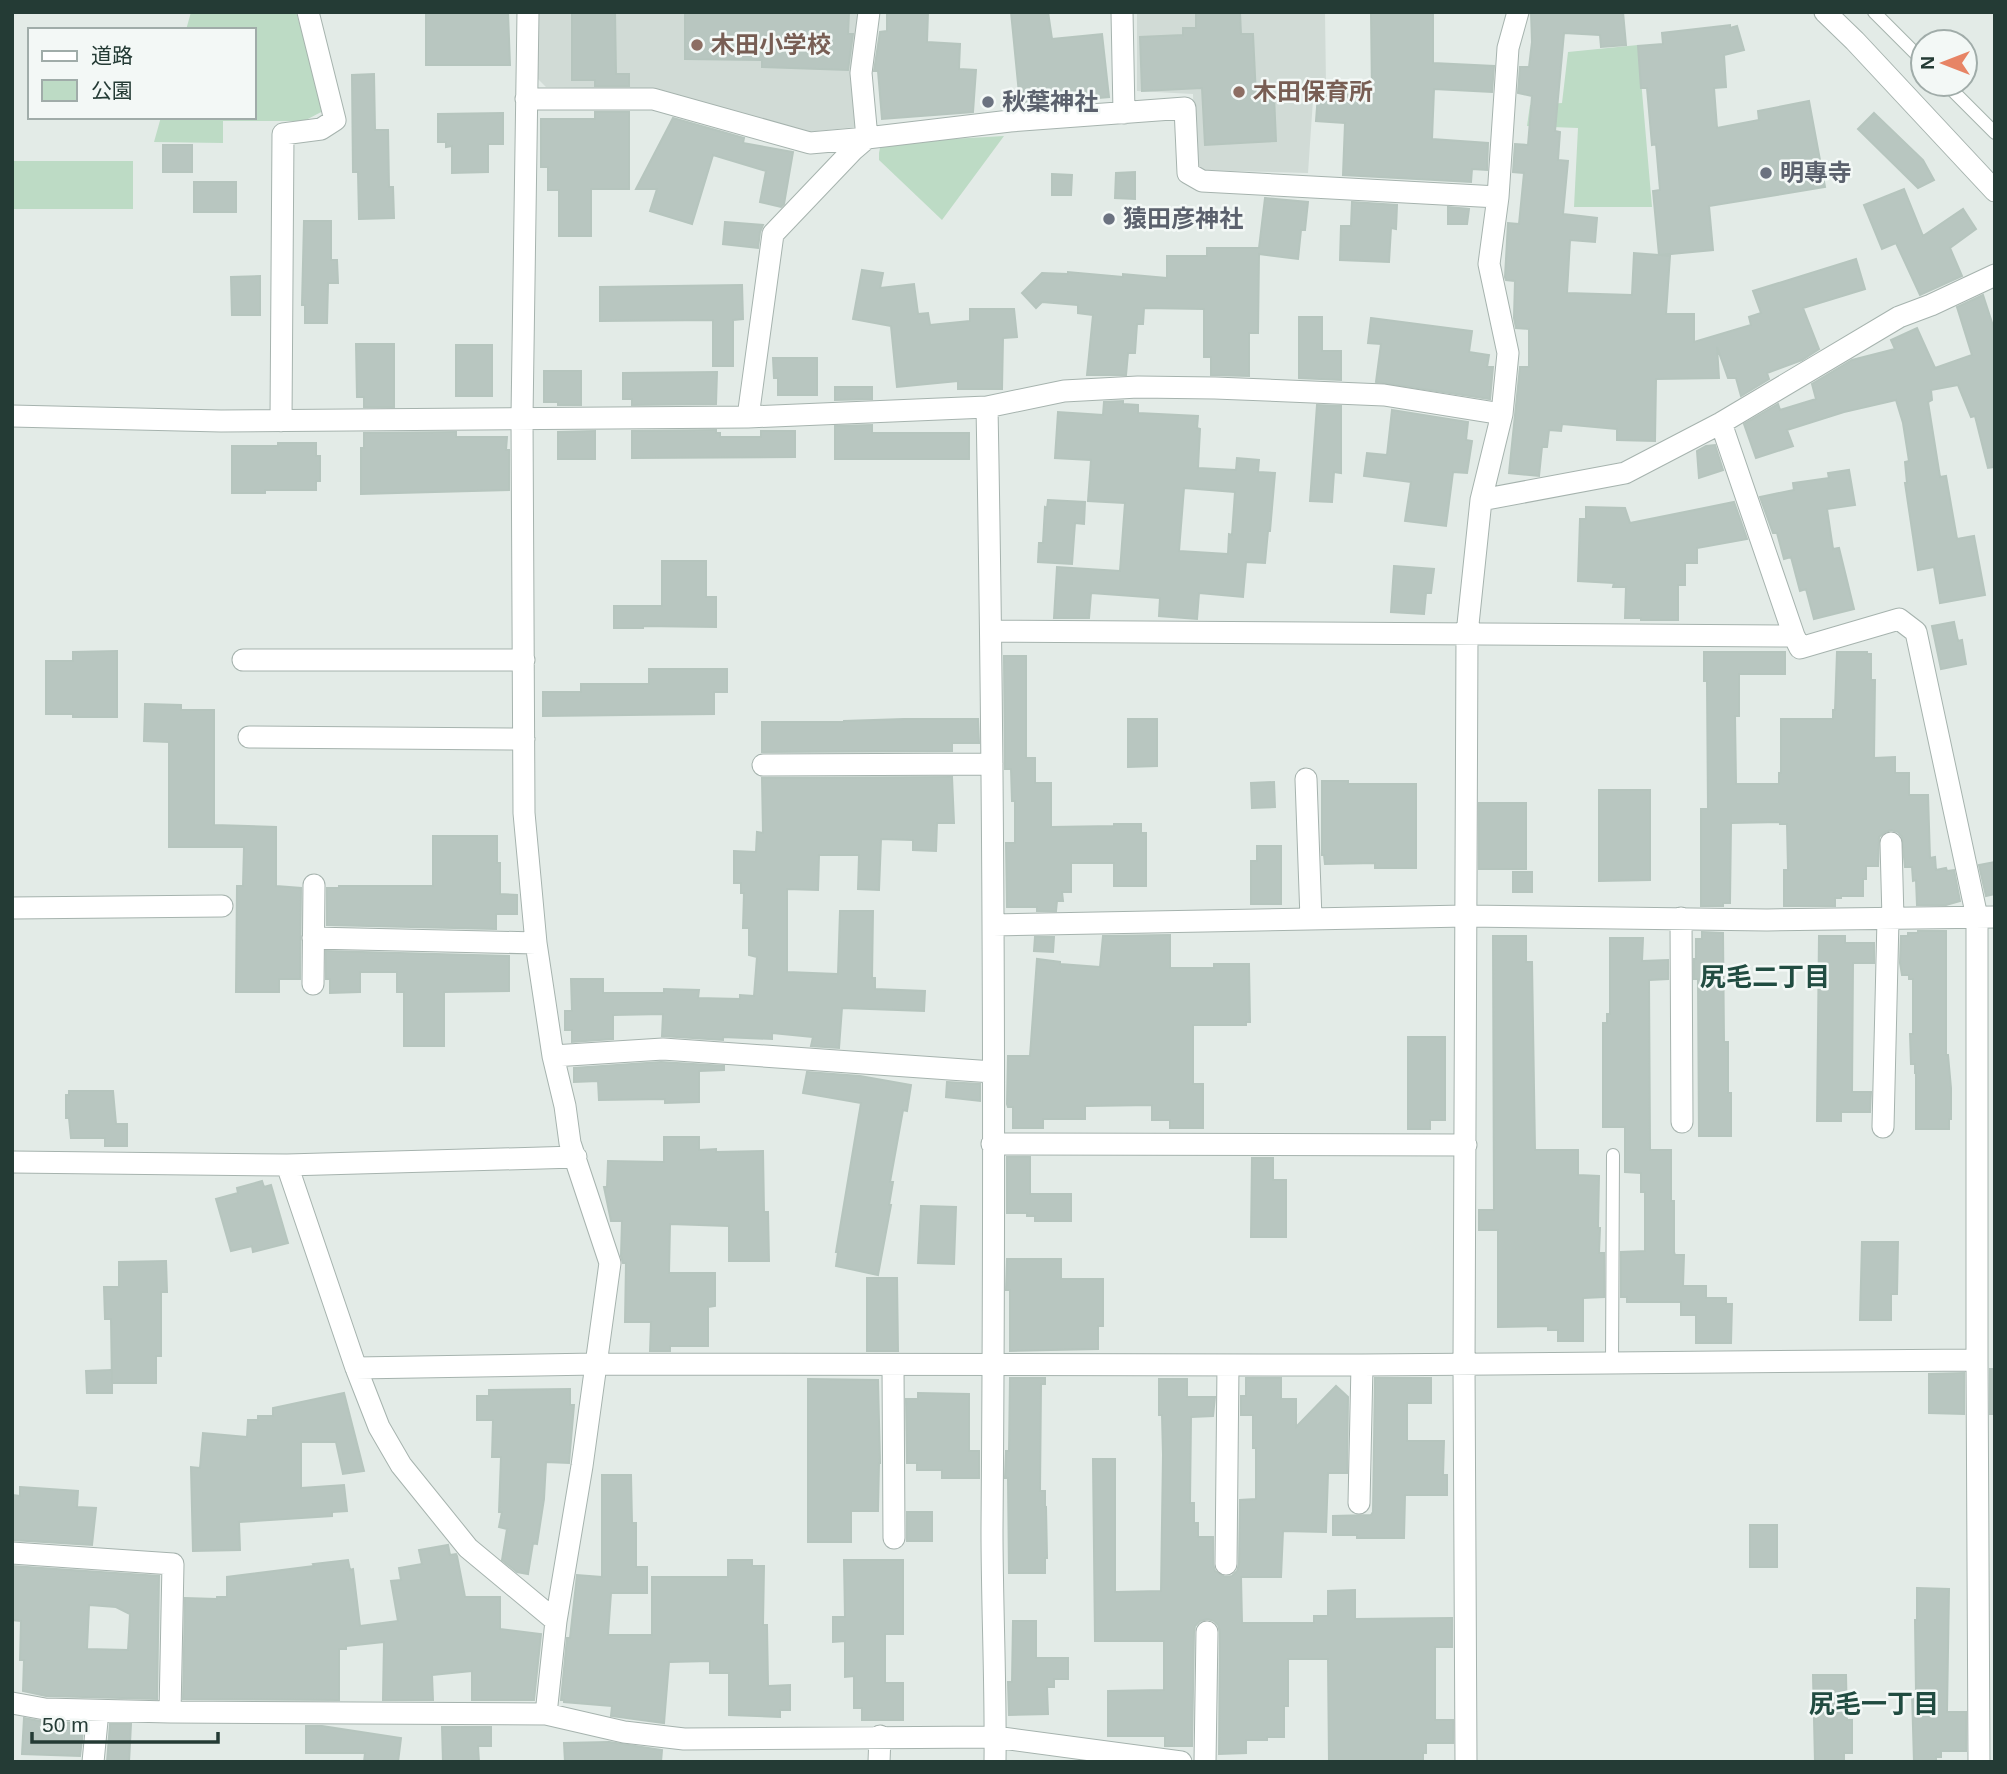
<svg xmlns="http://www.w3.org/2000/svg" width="2007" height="1774" font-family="Helvetica,'Noto Sans JP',sans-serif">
<rect width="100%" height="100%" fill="#e3ebe7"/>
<path fill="#d1dbd6" d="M539,12H860L856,127L808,132L657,89L546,87L537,78Z
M1137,12H1325L1326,85H1314L1308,173L1195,170L1193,94L1137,91Z"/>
<path fill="#bddbc5" d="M191,12H296L325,110L304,121H223V143L154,142L161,117H254V30H186Z
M1638,45L1652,207H1574L1578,128L1527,126L1530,105L1562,103L1568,52Z
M1004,136L942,220L879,160V153L881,143Z
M12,161H133V209H12Z"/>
<path fill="#b8c6c0" stroke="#b6c5be" stroke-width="2" fill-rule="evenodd" d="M426,12H508L510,65H426Z
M572,12H615L616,74H629V86H595V80H572Z
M685,12H849L848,34H853L848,70L762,67V60L685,59Z
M887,12H928L927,42L960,44L959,69L976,70L973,112L882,119L878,71H874L880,32L887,31Z
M1011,12H1048L1052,39L1102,34L1109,97L1075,100V98L1020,104Z
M1196,12H1240L1241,34H1253L1256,96L1274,95L1276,141L1205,145L1202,88L1142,91L1140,37L1183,35V28H1196Z
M1371,12H1433V63L1494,66L1492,92L1434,89L1432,139L1488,143L1487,170L1472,169L1471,182L1343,175L1345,123L1316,121L1318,94L1372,95Z
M1531,12H1623L1626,45L1601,47L1600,35L1564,33L1555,131L1560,132L1558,160L1568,161L1563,214L1597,218L1595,242L1570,240L1567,293L1632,295L1634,253L1659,255L1653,191L1660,190L1656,144L1652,145L1647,88H1641L1638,46L1663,44L1662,33L1730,25V28L1737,26L1744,50L1724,55L1726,87L1714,88L1717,128L1759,120L1758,111L1809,101L1825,187L1709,206L1713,250L1660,255L1670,256L1666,314H1694V342L1751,325L1749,317L1761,313L1753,291L1856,259L1865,289L1803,308L1819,349L1802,360L1767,373L1769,379L1741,396L1736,378H1728L1717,347L1719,378L1656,379L1655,441L1617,440V429L1562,424L1561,431L1549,430L1547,447H1542L1539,476L1509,473L1520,367H1529V329L1516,328L1514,318L1515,281L1506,280L1505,277L1508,223L1519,224L1524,173L1513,172L1515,144L1528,145L1532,96L1518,93L1520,67H1529L1532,42Z
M374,74L375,130H388L389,187H393L394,218L359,219L358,172H353L352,75Z
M595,112H629V189H591V236H559V190H548V167H541V119H595Z
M503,113V144H488V172L452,173V146L446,147V142H438V114Z
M1874,113L1923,160L1934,180L1918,188L1858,129Z
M673,118L744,138L743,143L793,152L784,204L781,207L760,202L766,171L713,155L692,224L650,211L657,189H636Z
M163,145H192V172H163Z
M1135,172V199L1115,198L1116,173Z
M1052,174L1072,175L1071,195H1052Z
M194,182H236V212H194Z
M1904,189L1923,236L1963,209L1976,229L1950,248L1962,276L1920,295L1896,243L1882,249L1864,205Z
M1265,198L1308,202L1305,230H1301L1298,259L1259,254L1258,333H1249V376L1211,375V357H1204V309L1144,308L1143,324H1137L1135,353H1128L1126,375H1087L1093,315L1078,313V305L1042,302L1036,308L1022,293L1042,273L1068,274V272L1123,277V274L1167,278V256H1207V248H1259Z
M1352,202L1397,205L1396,229L1391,228L1389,262L1340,260L1341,226H1351Z
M1448,207L1469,209L1467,224H1448Z
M304,221H331V260H337L338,283H328L327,323H305V305H302Z
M725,222L763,225L760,232L758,248L723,244Z
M862,270L883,273L880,288L914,284L918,314L928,313L930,325L970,321V309H1014L1017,337L1003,338L1002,389H958V381L897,387L891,326L853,319Z
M260,276V315H232L231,277Z
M742,285L743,319L733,320V366H713V320L600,321V287Z
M1983,295L1995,332V467L1988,468L1975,416L1971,417L1958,385L1931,390L1932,400L1928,402L1940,477L1946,476L1957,539L1974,536L1985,595L1940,603L1934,567L1918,570L1905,483H1907L1905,462L1909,461L1903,423L1896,400L1844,412L1787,430L1793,446L1756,458L1744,424L1778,404L1780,410L1816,399L1812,384L1852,360L1895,349L1891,340L1917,328L1935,368L1972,355L1957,307Z
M1299,317H1322V351H1341V380L1299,378Z
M1371,318L1472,331L1469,352L1489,355L1487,367H1493L1490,399L1376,382L1381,344L1368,343Z
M356,344H394V407H364V397H357Z
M456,345H492V396H456Z
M773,358H817V395H778V378H774Z
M544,371H581V405H558V402H544Z
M717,372L716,404L632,405V399H623V373Z
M835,387H872V399L835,400Z
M1123,401V404L1138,405V413L1198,416L1197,428L1200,429L1198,468L1236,470L1237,458L1259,460L1258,472L1275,473L1270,531H1268L1265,563L1246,562L1243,597L1199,593L1197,619L1159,616L1160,598L1091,593L1089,618H1054L1057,567L1120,571L1125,503L1088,501L1091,460L1055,458L1058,412L1103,415L1104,402ZM1184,488L1235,492L1232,535L1229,534L1228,554L1179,551Z
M1317,405L1341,406V473L1334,472L1332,502L1310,501Z
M1392,410L1468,422L1466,440L1472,441L1467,473L1453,472L1446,526L1405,521L1411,482L1364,476L1367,453L1387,455Z
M872,425V433H969V459H835V426Z
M716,430V433H720V437H761V431H795V457L632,458V431Z
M595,431V459H558V432Z
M456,432V437H507L506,450H509V490L361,494V448H364V433Z
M278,443H316V456H320V481H316V490H265V493H232V446H278Z
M1715,445L1723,470L1699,478L1697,451L1706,446Z
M1849,470L1855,505L1827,509L1833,549L1839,548L1854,609L1814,619L1806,589L1800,591L1791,557L1784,559L1777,533H1773L1760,497L1794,490L1793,483L1829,478L1828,473Z
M1048,500L1085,502L1084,524L1075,523L1072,564L1038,562L1039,543H1043L1045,507L1047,508Z
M1734,502L1747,539L1697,548V563H1685V585H1678V620H1641V618H1625L1626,587H1613L1614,583L1578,581L1580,519H1586V507L1625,508L1630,523Z
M662,561H706V597H716V627L643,626V628H614V606H662Z
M1394,566L1434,569L1431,593H1426L1424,614L1391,612Z
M1954,622L1958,641L1962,640L1966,664L1941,669L1932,626Z
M117,651V717H73V714H46V661H73V652Z
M1704,652H1785V674H1739V716H1735L1736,784H1779V773H1781V719H1833V710H1835L1837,652H1867V654H1871V680H1875L1874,758L1895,757V773H1909V795H1928L1930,858L1935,857L1936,870L1946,868L1947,871L1954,870L1960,901L1946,905H1917L1916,880L1913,881L1912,867H1905L1902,837L1898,832L1891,830L1885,832L1879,837L1878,866H1866V879H1863V896H1841V898H1835V906H1784V870H1788L1787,824H1780V822L1731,823L1730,903H1723V906H1701V809H1708L1707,681H1704Z
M1004,656H1026V758H1035V783H1051V827L1114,826V824H1141V833H1146V886H1114V863H1071V892H1062L1063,901H1057L1056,911H1037V907H1007L1006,843H1015V801H1012L1011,769H1005Z
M649,669H727V692H714V714L543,716V692H581V684H649Z
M145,704L181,705V710H214V825L276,827V886L301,888L300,979H279V992H236L237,886H243L244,847H169V742L144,741Z
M904,719H978L979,743H952V751L762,752V722H844V721Z
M1128,719H1157V766L1128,767Z
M952,777L954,823H937L936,851L913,850V840L881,839L879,890L858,889L859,855H819L818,890L787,889V972L838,974L840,911H873L872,978H875V989L925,991L924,1011L842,1008L839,1048L811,1046L813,1037L772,1033V1039L723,1037V1040L662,1036L663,1014L613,1015V1039L572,1042V1030H565V1011H572L571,979H603V993H664V989L699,990L698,998L740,999V995L754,996L757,957L749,955V928H743L744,893H741V883H734V851L756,852L757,832L763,833L762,778Z
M1322,781H1348V784H1416V868H1375V863L1325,864L1324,855H1322Z
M1274,782L1275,807L1252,808L1251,783Z
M1599,790H1650V880L1599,881Z
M1479,803H1526V869H1479Z
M433,836H497V863H500V894L517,895V914H496V929L327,925V888H339V886H433Z
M1257,846H1281V904H1251V861H1257Z
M1995,862V894L1986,896L1979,865Z
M1513,872H1532V892H1513Z
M1918,931H1946V1055H1948L1951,1088V1119H1949V1129H1916V1073H1915V1064H1911L1910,1034H1913V979H1909V975H1902L1900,963L1901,936H1908V933H1918Z
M1702,932L1723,933L1724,1042H1728V1093H1731V1136H1699L1698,979H1694V959H1696V939H1702Z
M1170,935V968H1214V964H1249L1250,1022H1246V1025H1193V1084H1203V1128H1170V1120H1152V1105L1085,1106V1119H1043V1128H1013V1107H1008L1007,1104L1008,1056H1030L1037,959L1060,962V964L1100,967L1103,936Z
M1493,936H1526V962H1532L1535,1150H1578V1175L1599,1176L1598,1228H1600L1599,1253H1604V1297L1583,1298V1341H1558V1330H1548V1326L1498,1327V1230H1479V1210H1494Z
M1819,936H1845V943H1874V963H1853L1852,1092H1871L1870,1112H1841V1121H1817Z
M1035,937H1054L1053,952L1034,951Z
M1610,938H1643L1642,961L1668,960V979L1649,980L1650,1150H1671V1201H1674V1252L1675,1255H1684L1683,1286H1706V1298H1726V1304H1732L1731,1343H1696V1315H1681V1302H1627V1297H1621V1252L1645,1251V1192H1641V1173L1625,1172V1127H1603V1023H1607V1014H1610Z
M326,951L509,956V991L444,992V1046H404V992H397V972H360V992L330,993V979H326Z
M1408,1037H1445V1120H1430V1129H1408Z
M661,1062L724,1066V1070L699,1071V1102L665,1103V1099L599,1100L598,1081L574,1082V1068Z
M807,1072L860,1076L911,1085L907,1111L903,1110L890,1182H893L889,1205H891L878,1275L836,1266L838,1252H836L861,1103L803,1093Z
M947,1082L980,1084V1101L946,1097Z
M69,1091H113L116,1124H127V1146H105V1138H71L69,1118H66V1095H69Z
M664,1137H699V1150L716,1149V1152L763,1151L764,1212H768L769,1261H729V1226L670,1224L669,1273H715V1306L708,1307V1346H670V1351H650L651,1322H625L626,1263H623L621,1256L622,1221H611L604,1187H607L608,1161L664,1162Z
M1007,1157H1030V1194H1071V1221H1035V1216H1027V1213H1007Z
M1252,1158H1273V1180H1286V1237H1251Z
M262,1181L264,1187L271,1185L288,1243L253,1252L252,1246L231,1251L216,1199L238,1193L237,1188Z
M921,1206L956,1207L954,1264L918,1263Z
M1862,1242H1898L1897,1294H1891V1320H1860Z
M1007,1259H1061V1279H1103V1326H1098V1349L1010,1351V1290H1006Z
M166,1261L167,1292H161V1356H156V1383H112L111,1319H105L104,1287H119V1262Z
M867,1278H897L898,1351H867Z
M1990,1369H1995V1414H1990Z
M112,1370V1393H87L86,1371Z
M1964,1373V1414L1929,1413V1374Z
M1010,1378H1045V1384H1041L1040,1491H1045V1507H1046L1047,1558H1045V1573H1009L1008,1478H1005L1006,1451H1009Z
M1246,1378H1281V1399H1296V1427L1336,1386L1348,1397L1347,1473H1328L1326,1532L1283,1531L1281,1577H1241L1242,1623H1314V1616H1328V1591L1355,1590V1619L1452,1618V1647H1435V1720H1453V1743H1426V1753H1423V1762H1329L1328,1659H1288V1706H1284V1737H1267V1740H1246V1753L1219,1754L1220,1632L1218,1625L1214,1621L1208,1619L1200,1621L1195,1626L1194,1632L1192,1746H1165V1736H1108V1691L1164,1690V1641H1095L1093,1459H1115V1592L1161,1591L1163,1455L1162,1415H1159V1379H1187V1397H1215L1213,1416L1191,1417L1190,1503H1194V1523H1198V1537H1213V1564L1215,1571L1225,1577L1232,1576L1237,1571L1239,1564L1240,1500L1256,1499V1448H1253V1415H1241V1396H1246Z
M1375,1378H1431V1403H1407V1441H1444L1443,1475H1447V1495H1405L1404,1538H1357V1535H1333V1516L1371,1515L1373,1512Z
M808,1379L878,1380L880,1463H879L878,1511H851V1542H808Z
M570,1389V1405H574L569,1463L546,1462L544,1499L537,1544L533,1543L528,1574L517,1572L502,1560L507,1529L499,1527L502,1512H499L501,1457H492L493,1420H477V1396H489V1390Z
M344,1393L364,1471L343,1474L336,1442H301V1488L344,1485L347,1511L332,1512V1516L239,1522L240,1550L193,1551L191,1467L200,1468L203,1433L247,1437L248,1420H258V1416H273V1408Z
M918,1393L969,1394V1451H979V1478H942V1470H917V1463H907L906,1399H918Z
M602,1475H631L632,1523H636V1567H647V1593H611L608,1635H652V1577H728V1560H752V1566H764L763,1625H767L768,1686L790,1685V1710H780V1717L729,1715V1673H710V1661L669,1662L664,1723L611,1716L612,1706L564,1702V1700H561L567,1638H570L577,1575L602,1577Z
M20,1487L78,1491L77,1507L96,1508L92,1545L12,1540V1495L20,1496Z
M907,1512H932V1541H907Z
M1750,1525H1777V1567H1750Z
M448,1545L450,1555L456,1554L457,1556L465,1597H500V1629L541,1634L534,1700H472V1671L432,1675L433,1700H383L384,1642L346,1646V1649H339V1700L183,1699L185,1598L217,1599V1597H227V1577L314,1566L313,1564L348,1560L350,1570L353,1569L360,1626L398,1621L391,1581L401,1580L399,1568L422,1564L419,1550Z
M844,1560H903V1634H885V1683H903V1720H862V1708H854V1676L845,1677V1641L833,1642V1617H845Z
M12,1566L159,1576L157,1699L46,1696L23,1691L24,1660H20L21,1621L12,1620ZM89,1605L116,1607L130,1614L128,1650L87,1649Z
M1917,1588L1949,1589L1947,1712H1966V1751H1941V1757H1936V1762H1914L1912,1693H1916L1915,1620H1917Z
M1013,1621H1036V1658H1068V1679H1054V1687H1047L1048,1714L1009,1715L1008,1682H1012Z
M1813,1675H1846L1847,1720H1852V1753H1844V1762H1815Z
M24,1718L45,1722L84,1723L80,1756L22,1754Z
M110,1724H131L129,1762H107Z
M306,1726H322L401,1738L398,1762H364L365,1753H306Z
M442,1727H491V1746H478L479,1762H443Z
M609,1742L662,1750L661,1762H565L564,1743Z"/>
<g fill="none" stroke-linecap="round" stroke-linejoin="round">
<defs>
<path id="service" d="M1874,12L1923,61
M1946,84L1995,133
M1612,1363L1613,1155"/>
<path id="minor" d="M528,12L522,417L524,813L536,943L553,1056L565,1106L570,1143L610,1263L582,1466L556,1621L546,1714
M1122,12L1124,113
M1825,12L1855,41L1995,191
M526,99H653L810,143L867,138L1010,121L1185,108L1188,173L1202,181L1498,197
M867,138L861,73L869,12
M987,407C994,781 995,1156 992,1530C992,1607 996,1685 995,1762
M12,416L221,421L748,417L987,407L1064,391L1138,387L1215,388L1384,395L1502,414
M748,417L773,234L853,150L867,138
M281,421L283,134L321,129L335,120L308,12
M1481,500L1625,473L1721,423L1899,317L1931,305L1995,275
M991,631L1794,636
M243,660H524
M249,737L524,739
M763,765L992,764
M1306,779L1311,919
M1891,843L1893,919
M12,908L222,906
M1681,918L1682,1122
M993,925L1466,916L1767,920L1995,917
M313,938L536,943
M313,984L314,885
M553,1056L663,1049L993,1072
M1883,1127L1888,919
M992,1144L1466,1145
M12,1162L287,1165L576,1157
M287,1165L356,1368L379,1427L401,1465L468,1548L556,1621
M1977,1360L1979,1762
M893,1366L894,1538
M356,1368L596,1364L1362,1365L1977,1360V917L1916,632L1899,619L1800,648L1794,636L1721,423
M1359,1503L1362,1365
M12,1553L173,1564L170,1712
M1226,1564L1228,1365
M12,1703L45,1709L170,1712L546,1714L624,1732L684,1739L995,1737L1181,1762
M93,1762L98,1711
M879,1762L880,1736
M1205,1762L1207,1632
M1466,1762L1464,1365L1467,634L1481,500L1502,414L1508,353L1489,264L1498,197L1508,48L1518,12"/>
</defs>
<use href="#service" stroke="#a6b3ae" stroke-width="14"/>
<use href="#minor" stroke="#a6b3ae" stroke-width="23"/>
<use href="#service" stroke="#fff" stroke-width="12"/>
<use href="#minor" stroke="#fff" stroke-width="21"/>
</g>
<g fill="#8d6e63" stroke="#f3f8f6" stroke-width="2.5">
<circle cx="697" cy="45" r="7"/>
<circle cx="1239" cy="92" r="7"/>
</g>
<g fill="#6b7280" stroke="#f3f8f6" stroke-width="2.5">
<circle cx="988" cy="102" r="7"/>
<circle cx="1766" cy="173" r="7"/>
<circle cx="1109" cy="219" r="7"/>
</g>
<g text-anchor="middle" stroke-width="5" stroke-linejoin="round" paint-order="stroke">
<g font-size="24" font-weight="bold" fill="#785e54" stroke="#f3f8f6" text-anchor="start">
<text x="711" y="53">木田小学校</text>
<text x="1253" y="100">木田保育所</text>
</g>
<g font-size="24" font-weight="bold" fill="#5b616d" stroke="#f3f8f6" text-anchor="start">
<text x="1002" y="110">秋葉神社</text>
<text x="1780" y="181">明專寺</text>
<text x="1123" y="227">猿田彦神社</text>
</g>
<g font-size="26" font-weight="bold" fill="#214c41" stroke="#f3f8f6">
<text x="1765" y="986">尻毛二丁目</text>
<text x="1874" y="1713">尻毛一丁目</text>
</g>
</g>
<rect width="2007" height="1774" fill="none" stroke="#243b35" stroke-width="28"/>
<rect x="28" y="28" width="228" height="91" fill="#f3f8f6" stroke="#a0aca9" stroke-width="2"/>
<rect x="42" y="51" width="35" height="10" fill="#ffffff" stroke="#a0aca9" stroke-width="2"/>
<text x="91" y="63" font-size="21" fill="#243b35">道路</text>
<rect x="42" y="80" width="35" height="21" fill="#bddbc5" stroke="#a0aca9" stroke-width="2"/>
<text x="91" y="98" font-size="21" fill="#243b35">公園</text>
<g transform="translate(1944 63) rotate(270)"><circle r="33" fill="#f3f8f6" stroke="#a0aca9" stroke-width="2"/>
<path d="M0-5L12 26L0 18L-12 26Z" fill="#e78465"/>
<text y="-10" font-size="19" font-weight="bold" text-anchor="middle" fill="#243b35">N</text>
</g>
<path d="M32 1732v10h186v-10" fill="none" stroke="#243b35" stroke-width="3.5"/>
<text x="42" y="1732" font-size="21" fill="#243b35" stroke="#f3f8f6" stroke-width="5" paint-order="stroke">50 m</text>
</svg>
